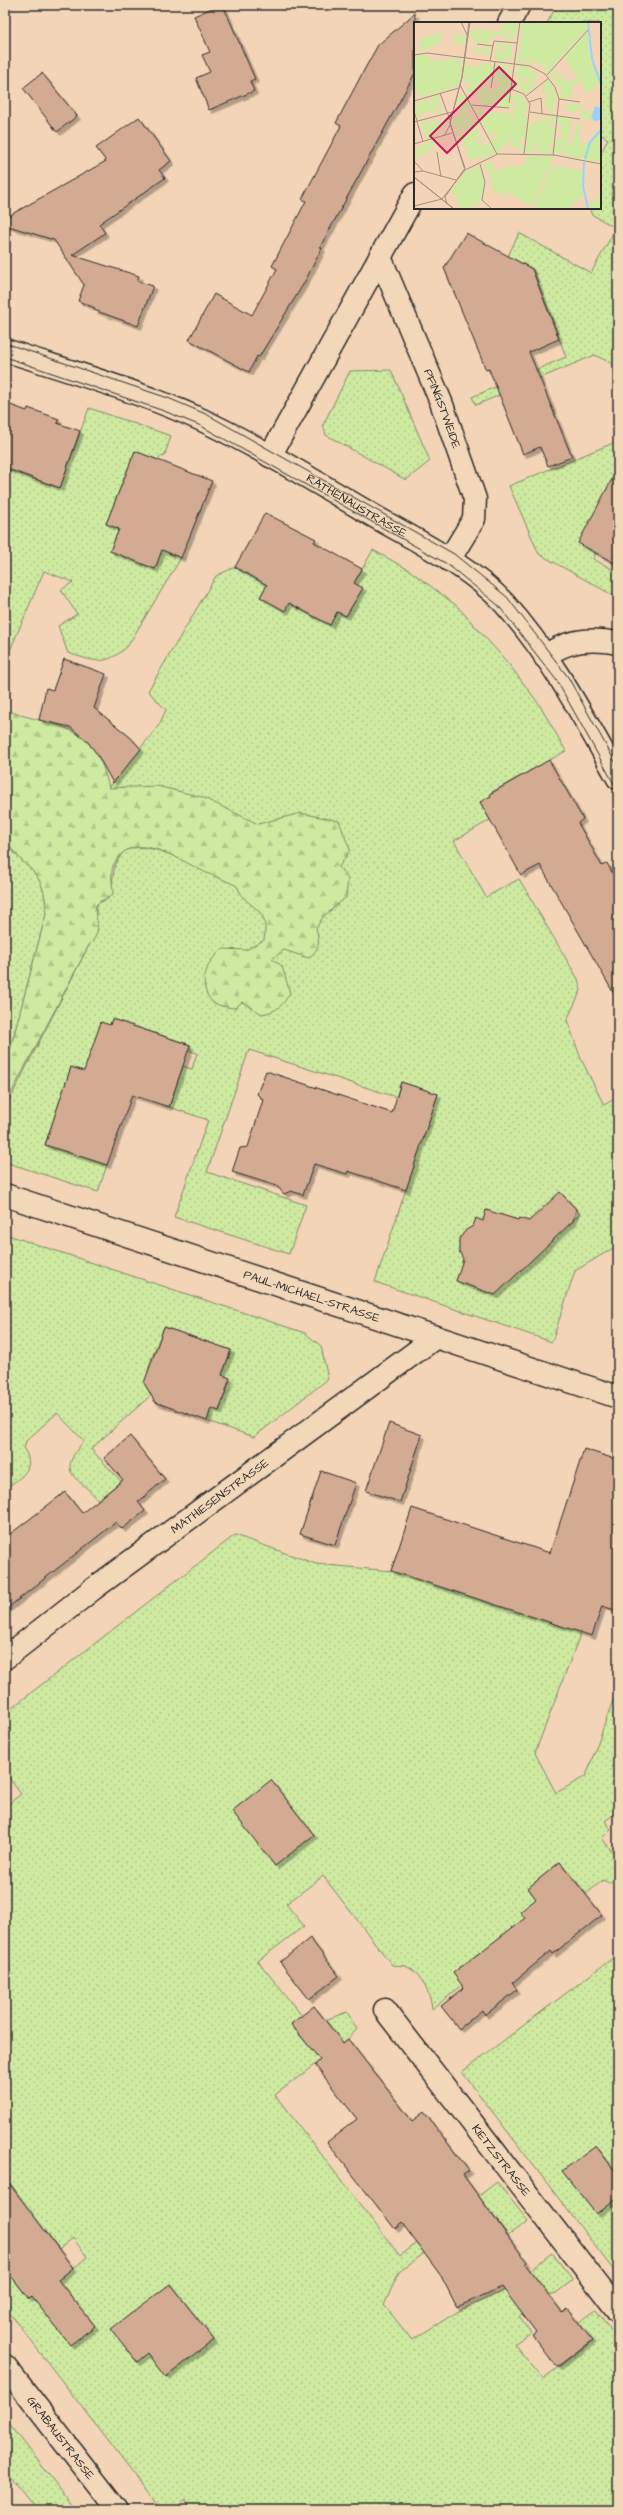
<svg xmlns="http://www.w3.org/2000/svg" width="623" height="2515" font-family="'Architects Daughter',sans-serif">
<defs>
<pattern id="grass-dots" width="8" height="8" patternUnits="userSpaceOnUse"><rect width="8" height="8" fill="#cee9a0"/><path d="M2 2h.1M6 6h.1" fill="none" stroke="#b1c88a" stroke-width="1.8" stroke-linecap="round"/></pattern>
<pattern id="forest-firs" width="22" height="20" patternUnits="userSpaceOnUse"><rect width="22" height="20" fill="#cee9a0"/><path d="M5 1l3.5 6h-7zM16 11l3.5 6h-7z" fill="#b1c88a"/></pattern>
<filter id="shadow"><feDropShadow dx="3.5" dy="3.5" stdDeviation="0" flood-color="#0004"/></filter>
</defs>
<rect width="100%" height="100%" fill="#f3d4b6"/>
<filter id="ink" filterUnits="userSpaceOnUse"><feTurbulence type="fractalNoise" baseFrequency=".025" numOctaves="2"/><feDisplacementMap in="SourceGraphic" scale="8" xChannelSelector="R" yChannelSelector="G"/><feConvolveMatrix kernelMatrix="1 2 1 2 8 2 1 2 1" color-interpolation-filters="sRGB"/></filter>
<g filter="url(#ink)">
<path fill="url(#grass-dots)" stroke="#7c8a66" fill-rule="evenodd" d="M557,5H618V367L595,355L476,405L472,397L566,357L533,269L508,256L519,233L591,273L616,228L591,214L590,208H600V155L608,139L600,134V23H547Z
M391,370L430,461L406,480L326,435L323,425L350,371Z
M89,408L171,436L164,457L160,456L158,460L135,451L106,524L119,529L110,551L155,569L162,550L181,558L127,647C104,667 94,661 68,653L58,626L77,614L61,590L73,582L44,571L5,662V481L9,470L60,488Z
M618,441V502L593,559L616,571L618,568V598L539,554L509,486Z
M373,550L409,570L457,606L508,663L539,704L566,751L490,793L491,796L480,802L490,820L454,841L486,897L519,879L578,979L581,990L567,1020L581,1059L604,1105L618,1097V1245L575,1271L552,1342L375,1282L438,1094L401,1082L396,1097L249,1050L207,1172L306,1205L289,1254L174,1217L208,1120L169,1107L183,1066L192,1069L197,1053L190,1051L191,1045L112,1019L94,1075L71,1067L45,1145L107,1165L98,1192L5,1162V839C24,872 46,867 46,914L6,1065L9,1101L89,945C103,931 92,918 98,903L108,899C115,883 110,868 122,854C140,831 217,876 238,886C248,913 270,903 265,940L287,891L109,788L159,725L166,710L148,691L216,576L235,567L267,585L260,597L289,603L330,625L337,612L346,616L362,588L354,583ZM560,1192L580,1214L566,1227L545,1206Z
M5,1234L305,1333L321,1346L328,1379L254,1437L207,1421L211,1408L219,1411L230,1379L222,1375L231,1350L164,1327C157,1347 140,1375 151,1395L91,1449L121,1481L98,1500C79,1476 54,1476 84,1441L57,1413L26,1441L24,1449C37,1470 20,1477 5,1489Z
M235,1535L316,1564L391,1571L581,1632L535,1753L556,1793L586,1776L618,1686V1811L605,1821L611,1829L602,1838L618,1860V1876L609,1883L603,1880L586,1894L560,1862L528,1888L536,1899L538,1935L507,1967L490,1945L454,1972L463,1985L432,2009C431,1994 420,1971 405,1966C401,1965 396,1966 392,1965L323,1876L286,1904L304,1926L258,1961L302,2016L291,2024L302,2038L325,2020L347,2012L357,2029L348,2039L275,2095L400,2256L497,2182L528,2221L508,2235L486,2207L399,2272L384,2305L412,2340L457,2312L503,2291L552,2253L573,2280L556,2293L545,2296L519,2316L531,2332L514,2344L543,2379L592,2341L578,2323L596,2310L618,2339V2510H191L185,2500L172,2510H161L5,2307V2268L29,2299L72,2266L74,2268L87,2257L73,2238L59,2249L45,2231L5,2202L17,2193L5,2176V1807L21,1794L5,1773V1713Z
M618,1954V2276L462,2072Z
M5,2418L76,2510H37L5,2469Z"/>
<path fill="url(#forest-firs)" stroke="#7c8a66" d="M5,710C60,729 94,721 109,788L157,786L202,797L258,824L301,813L339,821L350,850L339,867L348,879L346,897L323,917L316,928C320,941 320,950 308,958L284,950L272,959L282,966L290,993C282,1006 278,1011 262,1014L242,1002L235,1008C226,1007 214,1006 209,998C198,981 208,959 223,949L246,950L264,940C270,903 248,913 237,886C228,881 218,878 209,874C183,863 131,823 113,867C110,875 113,886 113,894C109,898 100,900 97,904C90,914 107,928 89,945L5,1105L6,1065L46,914C46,867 24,872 5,839Z"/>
<path fill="#d3ab92" stroke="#2b2b2b" filter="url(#shadow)" d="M219,5H223L255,79L250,81L254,91L209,110L196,78L210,72L202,55L210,52L194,16Z
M415,13V73L320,247L322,248L304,283L259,357L257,356L249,372L189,340L214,294L252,315L277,269L272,266L306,201L302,199L341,126L336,123L363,72L378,45Z
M42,73L77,116L57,132L23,88Z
M139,117L171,161L159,170L165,178L99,224L105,233L72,255L139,276L137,281L153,286L138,326L94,310L95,308L78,301L84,285L54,240L5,225V218L106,161L96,148Z
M466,233L532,269L559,339L529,352L572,457L548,466L540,447L523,454L489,369L486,370L444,268Z
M5,403L27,411L28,408L59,419L57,423L80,431L60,488L5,468Z
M135,451L212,481L181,558L162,550L155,569L110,551L119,529L106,524Z
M618,468V565L578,543Z
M265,513L316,539L314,542L362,569L354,583L363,588L346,616L337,612L330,625L289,603L285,611L260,597L267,585L235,567Z
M64,659L106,674L94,708L130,737L141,749L113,783L97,754L87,741L70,727L39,720L46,688L53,690Z
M549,760L583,819L578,823L602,866L607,863L618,884V1001L540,865L521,875L480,802L491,796L490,794Z
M112,1019L190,1045L169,1107L132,1095L107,1165L45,1145L71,1067L84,1071L101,1022L110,1025Z
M266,1071L392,1113L401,1082L438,1094L406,1190L348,1171L347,1174L314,1164L303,1195L291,1191L284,1194L277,1186L232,1172L240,1148L248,1147L263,1100L257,1094Z
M560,1192L576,1209L573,1221L495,1295L456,1281L463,1259L459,1251V1239L466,1230L473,1226L476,1218L483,1221L486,1210L518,1220L519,1218L529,1221Z
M164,1327L231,1350L222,1375L230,1378L219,1411L211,1408L207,1421L155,1402L144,1383Z
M389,1423L422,1435L400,1502L366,1491Z
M130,1436L165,1479L138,1502L145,1511L122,1529L116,1522L5,1610V1538L65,1492L82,1513L123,1480L104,1458Z
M584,1449L618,1460V1611L602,1606L592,1636L391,1571L412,1508L550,1553Z
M321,1471L356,1483L335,1545L300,1534Z
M271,1780L314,1835L275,1866L232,1811Z
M560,1862L602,1915L553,1954L551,1951L512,1983L517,1990L485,2015L482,2010L459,2029L441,2006L464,1988L453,1973L525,1918L520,1912L536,1899L528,1888Z
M310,1938L339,1976L309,1999L280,1962Z
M314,2006L343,2043L348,2039L412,2121L424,2112L469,2171L463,2175L527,2262L525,2264L562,2312L567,2308L592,2340L557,2367L532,2335L536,2332L502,2287L457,2307L441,2276L402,2223L395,2229L327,2142L357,2119L315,2065L320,2060L291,2024Z
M596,2146L618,2175V2197L596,2214L562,2171Z
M5,2178L73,2268L58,2280L95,2326L70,2345L32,2297L29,2299L5,2268Z
M170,2284L214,2340L166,2377L148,2353L137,2362L111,2329Z"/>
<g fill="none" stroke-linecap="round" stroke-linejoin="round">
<defs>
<g id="street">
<path d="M509,23L519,5"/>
<path id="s1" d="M380,257L441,402L475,499L474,519L449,560"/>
<path id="s2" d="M5,350C71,372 139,391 202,420C263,449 321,485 379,519C421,543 470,567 504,603C551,655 584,718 618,778"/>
<path d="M270,456L415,194"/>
<path d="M545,657C566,639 592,638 618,643"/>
<path id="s3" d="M5,1195L618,1397"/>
<path id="s4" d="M5,1658L93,1589L436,1337"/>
<path id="s5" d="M385,2010L618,2311"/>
<path id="s6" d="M5,2366L117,2510"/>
</g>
</defs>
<use href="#street" stroke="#2b2b2b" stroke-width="25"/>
<use href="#street" stroke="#f2d7b9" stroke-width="22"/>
<path stroke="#2b2b2b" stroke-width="1" d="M5,343L168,398L208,415L454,554L507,597L568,677L618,767
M5,357L164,411L201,426L447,564L498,605L557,681L618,791"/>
</g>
</g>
<g text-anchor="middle" stroke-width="3.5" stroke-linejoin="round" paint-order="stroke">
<g font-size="12" fill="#2b2b2b" stroke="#f2d7b9">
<text dy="4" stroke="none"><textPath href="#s1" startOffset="164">PFINGSTWEIDE</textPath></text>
<text dy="4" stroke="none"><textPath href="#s2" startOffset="386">RATHENAUSTRASSE</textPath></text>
<text dy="4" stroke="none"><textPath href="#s3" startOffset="323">PAUL-MICHAEL-STRASSE</textPath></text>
<text dy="4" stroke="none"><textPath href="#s4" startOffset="269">MATHIESENSTRASSE</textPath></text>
<text dy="4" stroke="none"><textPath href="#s5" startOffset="190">KIETZSTRASSE</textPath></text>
<text dy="4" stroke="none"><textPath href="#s6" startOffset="91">GRABAUSTRASSE</textPath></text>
</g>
</g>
<g transform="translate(414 22)">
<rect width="187" height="187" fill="#f3d4b6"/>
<path d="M93,0H100V3H102L101,0L105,2L103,14L98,13L103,19L99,17L96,19L97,8L94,7L95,19H91L92,14L83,13L80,17L79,15H73L79,18L75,19L74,23L68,22V18H64L67,22H61V19L54,18H59L60,15L55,14L56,9L61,12V9L66,10L56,6L84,10ZM111,0H174L173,7L132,51L127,42L117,39L116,43H112L110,36L107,40L103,39L104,42L102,41L103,36H105L103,31H108L103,29L107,28L104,25H108L106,20H108H105V16H109L110,12L106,10V8L110,9L107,6L111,3L107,4V1ZM174,9L176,37L185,60L171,67L150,35ZM27,11L29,17L25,18L26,22L4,30L7,22L5,17ZM85,19L91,24L98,21V31H101H98L97,35L101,37L95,39L96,35H92L91,40L79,38L82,34L80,29L90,31V26L85,25V30L82,29L83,24H79L85,23ZM69,23L75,27L78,24L75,27L77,33L58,30L62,24L65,25L63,28L70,27ZM5,33H15L14,38H18L19,42L20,38L33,39V35L36,39V35L39,36V41L40,36L49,37V40L45,38L47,41L44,44L49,43L44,64L8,75L7,71H3V76L0,77L2,70L0,59L3,58L0,57V35ZM71,40V43L75,40L79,45L77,62L65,60L64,64H76L77,71L80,67L79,66H83L84,59L79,58V56L85,58L79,55L83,53L81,52L82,41L87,45L88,42L99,44L98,49V44H94L93,48L98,50L95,86L86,85L84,81L81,83L84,85L68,83L62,71L67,67L54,72L50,65H59L54,60H49L51,42L64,46V43L70,42ZM103,44L117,46L116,50L119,52L127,51L119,58L122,64L118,68L119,64H114L117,68L112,72L106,68L109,65L107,62L104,67L99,66L100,58L104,60V55L108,56L111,62L115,60L113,56L101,54V51L104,50ZM139,47L151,65L154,76L146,77V74L150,75L146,73L147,68L143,66H147L146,64L143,65L141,57L135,53ZM135,58L140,65L136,67L138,70L141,67L143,74L140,78L144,77L140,80L138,92L134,91L135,85L130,83L132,79L128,76L133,78L134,72L132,73L126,66H132L129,62ZM98,69H103L102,73H110L108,79L111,81L112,78L115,83L111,88L114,90H110L111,95L114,93L111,117L105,118L107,122L110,121V123H105L107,126L110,124L109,131L108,127L104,129V126L100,125L103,107L95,113V100L103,102V99L94,97L95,87V92L104,94L99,92L101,86L95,85L97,82L102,84L103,81L96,79L101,72ZM25,73L24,80H27L29,90L25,91L28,86L20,83L23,92H20L19,89L8,91L6,93L9,96L4,97L0,82L7,84L6,78L9,77L12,83L10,77L13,76V81H18L17,75ZM45,73L52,74L49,80L55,79L58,86L51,89L55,95L59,93V89L61,93L57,97L58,100L63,99V96L67,103L61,106V110L68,107L64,110L65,113H71L60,118L63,122L68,119L70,123L75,120L81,131L75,135L72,132L69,135L73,136L70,139L62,133V137L57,139L52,131L56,125L52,126L48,119L45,121V124L43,120L46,118L42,117L45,113L43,111L48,110V114L57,112L56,105L62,101L53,104L50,98L52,107L43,109L41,105L38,106V95L44,96L47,85L42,83H47V80L42,81ZM153,82H168L166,90L162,86V91L152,89ZM65,85V90L70,87V91L93,90V96L83,95L91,99L87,130H83L75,114L83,118L82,110L75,113L61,86ZM167 93a5 5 0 1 1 10 0a5 5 0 1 1-10 0ZM126,93H128L127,101L132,97L136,98V94L142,95V100L138,99V102L141,104L136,103L135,105L141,107L140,113L135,112L140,114L139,122H131L136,123L134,127L136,128L139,125L138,131H120L127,124L120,123L119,131L112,130L115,102L120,104V100L124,101ZM145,95L158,97L152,129L148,127L150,133L140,131L142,118H146L148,114V109L143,110L148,103L144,102ZM17,96L23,102L25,99L32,100V98L33,101L32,104L26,102L31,107L27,106L25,110L23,108L19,113L21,115L11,118L12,108L8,109V100H5L11,98L14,102V97L18,104ZM164,101H169L166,109H163L166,111L167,123L172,121L169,130L157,124ZM20,118L22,122L2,138L4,135L0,128L8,126L7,122L17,123L12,120ZM113,134L139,135L119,185L93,170L85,149L94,145L105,156ZM76,139L82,148L76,151L73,147L69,148L68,144ZM138,143L169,149L170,172L154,187H124L121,185ZM187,172V187H174V185Z" fill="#cee9a0"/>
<path d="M180,42L183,48H187V64L186,62L171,72V67L185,60ZM15,49L18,54L26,49L29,52L22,62L15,63L13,56L4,58ZM147,51L150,60L164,57L166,62H159L157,76H154L145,54ZM94,88L96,98L103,99V102L95,100L96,117L91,126L88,119L83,117L82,107L89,108L91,99L82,98V95L93,96ZM54,96V99H51L53,104L63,101L56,105V111H60L55,115L46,99ZM124,99L135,103L129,107L131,114L127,122L120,123L119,130H117V122L113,121H122L121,116L128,112L119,107L125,105ZM187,105V141L168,136L170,125ZM103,107L100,125H97V110ZM96,144H110L105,156L94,145L85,149L95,164L88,179V172L79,169L76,151Z" fill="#cee9a0"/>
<path d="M45,11V16L52,13L51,23L40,21L41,12ZM153,122L170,125L168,136L152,134ZM65,144L71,160L68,176L62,185L58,182L55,187H50L44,183L43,174L36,170L51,150Z" fill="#cee9a0"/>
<path d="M181,84L187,86V91L186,98L180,99L177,96Z" fill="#99d3f9"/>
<path fill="none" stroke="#99d3f9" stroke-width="2" d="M174,0L178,37L187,62M171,137L176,120L187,108M170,140L169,164L174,187"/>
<path fill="none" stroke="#a3907e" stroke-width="1" d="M47,0L54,15M63,22L79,24M0,33L13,31L116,44L131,52L141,65L145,77L139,133M76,39L80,19L103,21M133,53L174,8M46,63L83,132M77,66L81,40M97,67L110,72L116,82L110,132M26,71L36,98M112,74L135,56M145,77L166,80M0,79L45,66M115,80L127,76L128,91M95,81L106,0M58,83L95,86M0,89L9,120M116,90L166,97M0,100L38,90M30,114L36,103M0,122L38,111M23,130L27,155M0,139L9,149M66,142L71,160L68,178L78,187M51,148L36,101L48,55L56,0M0,150L9,149L42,158M0,155L40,187M0,155L40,187M33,182L31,175L51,146L36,101L48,55L55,0M0,184L28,177L51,148L84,132L140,133L187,142"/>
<path fill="#c2185b" fill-opacity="0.15" stroke="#c2185b" stroke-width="2" d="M85,45L102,62L33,131L16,114Z"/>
<rect width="187" height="187" fill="none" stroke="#2b2b2b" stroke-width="2"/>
</g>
<rect width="623" height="2515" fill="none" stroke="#f2d7b9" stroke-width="20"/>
<rect x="10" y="10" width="603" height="2495" fill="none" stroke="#2b2b2b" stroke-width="1.5" filter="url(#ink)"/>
</svg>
